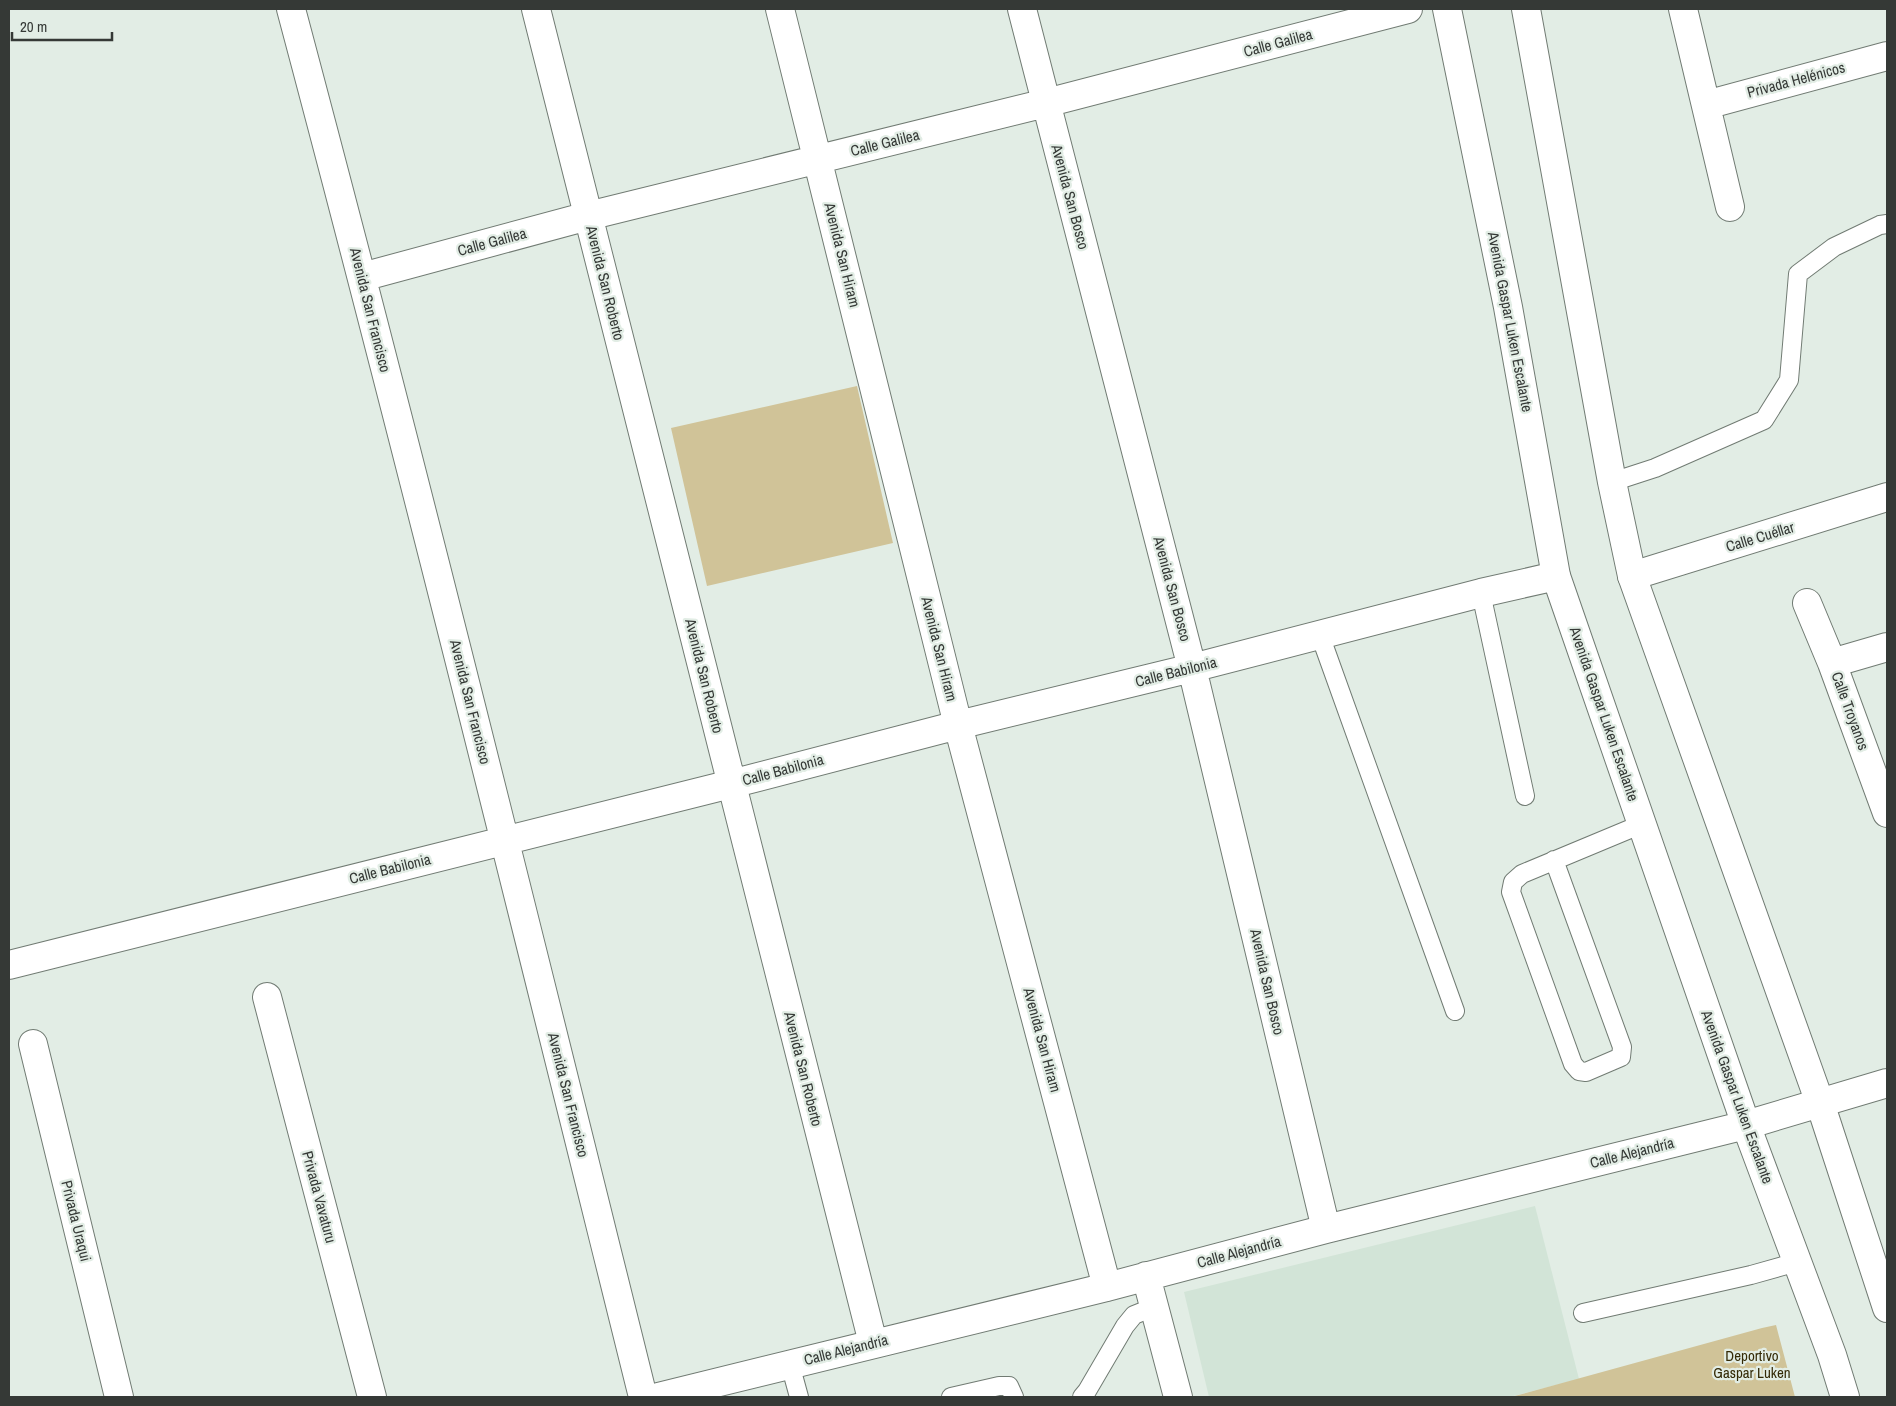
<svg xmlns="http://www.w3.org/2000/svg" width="1896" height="1406" font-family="'Archivo Narrow',sans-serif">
<rect width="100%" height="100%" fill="#e2ede5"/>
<path fill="#d2e4d7" d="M1535,1206L1579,1379L1510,1397H1209L1184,1292Z"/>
<path fill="#d0c398" d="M857,386L893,543L707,586L671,428Z
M1776,1325L1795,1397H1511L1762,1328Z"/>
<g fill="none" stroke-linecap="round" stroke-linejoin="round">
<defs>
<path id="service" d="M1612,482L1655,468L1764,420L1789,380L1798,274L1834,247L1880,225L1887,224
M1481,593L1525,796
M1320,635L1455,1011
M1554,860L1622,1047L1621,1057L1586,1072L1579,1071L1573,1064L1511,892L1513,882L1522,874L1642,824
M1583,1313L1751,1275L1797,1262
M790,1364L799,1397
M951,1397L999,1386H1009L1014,1397
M1082,1397L1087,1391L1125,1326L1134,1315L1154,1307"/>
<path id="minor" d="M291,9C414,470 528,934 643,1397
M536,9L873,1343
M780,9L958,725L1107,1287
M1022,9L1192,668L1326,1229
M1683,9L1730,207
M1706,105L1887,56
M362,277L588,216L1046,103L1408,9
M1632,576L1887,497
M1807,603L1832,663L1887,813
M1832,663L1887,647
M9,965L731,784L958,725L1192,668L1481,593L1556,576
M267,997L372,1397
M33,1044L119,1397
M1146,1276L1178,1397
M658,1397L1107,1287L1326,1229L1746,1125L1887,1083"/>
<path id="tertiary" d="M1447,9L1508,307L1556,576L1746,1125L1832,1355L1845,1397
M1526,9L1612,482L1632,576L1820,1103L1887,1308"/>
</defs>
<use href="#service" stroke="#717b73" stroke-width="20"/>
<use href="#minor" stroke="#717b73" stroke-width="30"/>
<use href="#tertiary" stroke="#717b73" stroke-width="30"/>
<use href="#service" stroke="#fff" stroke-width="18"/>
<use href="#minor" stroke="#fff" stroke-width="28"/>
<use href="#tertiary" stroke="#fff" stroke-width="28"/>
</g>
<g text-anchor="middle" stroke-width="4.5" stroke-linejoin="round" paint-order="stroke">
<g font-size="15" fill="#353936" stroke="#e2ede5">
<text transform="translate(1278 43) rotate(-15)" y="5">Calle Galilea</text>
<text transform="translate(1796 80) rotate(-15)" y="5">Privada Helénicos</text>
<text transform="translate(885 143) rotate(-14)" y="5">Calle Galilea</text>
<text transform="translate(1070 197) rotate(75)" y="5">Avenida San Bosco</text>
<text transform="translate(492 242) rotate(-15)" y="5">Calle Galilea</text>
<text transform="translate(842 255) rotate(76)" y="5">Avenida San Hiram</text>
<text transform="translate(605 283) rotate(76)" y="5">Avenida San Roberto</text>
<text transform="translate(370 310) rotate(76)" y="5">Avenida San Francisco</text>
<text transform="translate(1510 322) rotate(79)" y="5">Avenida Gaspar Luken Escalante</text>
<text transform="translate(1760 537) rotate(-17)" y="5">Calle Cuéllar</text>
<text transform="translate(1172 589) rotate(75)" y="5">Avenida San Bosco</text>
<text transform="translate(939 649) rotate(76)" y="5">Avenida San Hiram</text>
<text transform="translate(1176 672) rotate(-14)" y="5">Calle Babilonia</text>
<text transform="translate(704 676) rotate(76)" y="5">Avenida San Roberto</text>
<text transform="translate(470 702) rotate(76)" y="5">Avenida San Francisco</text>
<text transform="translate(1850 711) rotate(70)" y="5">Calle Troyanos</text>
<text transform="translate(1604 714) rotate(71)" y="5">Avenida Gaspar Luken Escalante</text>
<text transform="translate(783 770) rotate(-15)" y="5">Calle Babilonia</text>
<text transform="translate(390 869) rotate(-14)" y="5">Calle Babilonia</text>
<text transform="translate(1267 982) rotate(77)" y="5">Avenida San Bosco</text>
<text transform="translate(1042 1040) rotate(75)" y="5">Avenida San Hiram</text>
<text transform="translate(803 1069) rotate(76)" y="5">Avenida San Roberto</text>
<text transform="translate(568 1095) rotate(76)" y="5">Avenida San Francisco</text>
<text transform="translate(1737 1097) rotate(70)" y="5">Avenida Gaspar Luken Escalante</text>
<text transform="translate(1632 1153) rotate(-14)" y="5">Calle Alejandría</text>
<text transform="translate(319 1197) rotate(75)" y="5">Privada Vavaturu</text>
<text transform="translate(76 1221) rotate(76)" y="5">Privada Uraqui</text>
<text transform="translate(1239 1252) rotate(-15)" y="5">Calle Alejandría</text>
<text transform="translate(846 1350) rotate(-14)" y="5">Calle Alejandría</text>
</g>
<g font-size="15" fill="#342a06" stroke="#e2ede5">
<text x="1752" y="1361">Deportivo<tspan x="1752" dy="17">Gaspar Luken</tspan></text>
</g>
</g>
<rect width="1896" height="1406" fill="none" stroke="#353936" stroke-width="20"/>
<path d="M12 32v8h100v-8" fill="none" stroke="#353936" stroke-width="2.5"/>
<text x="20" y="32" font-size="15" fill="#353936" stroke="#e2ede5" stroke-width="4" paint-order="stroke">20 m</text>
</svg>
